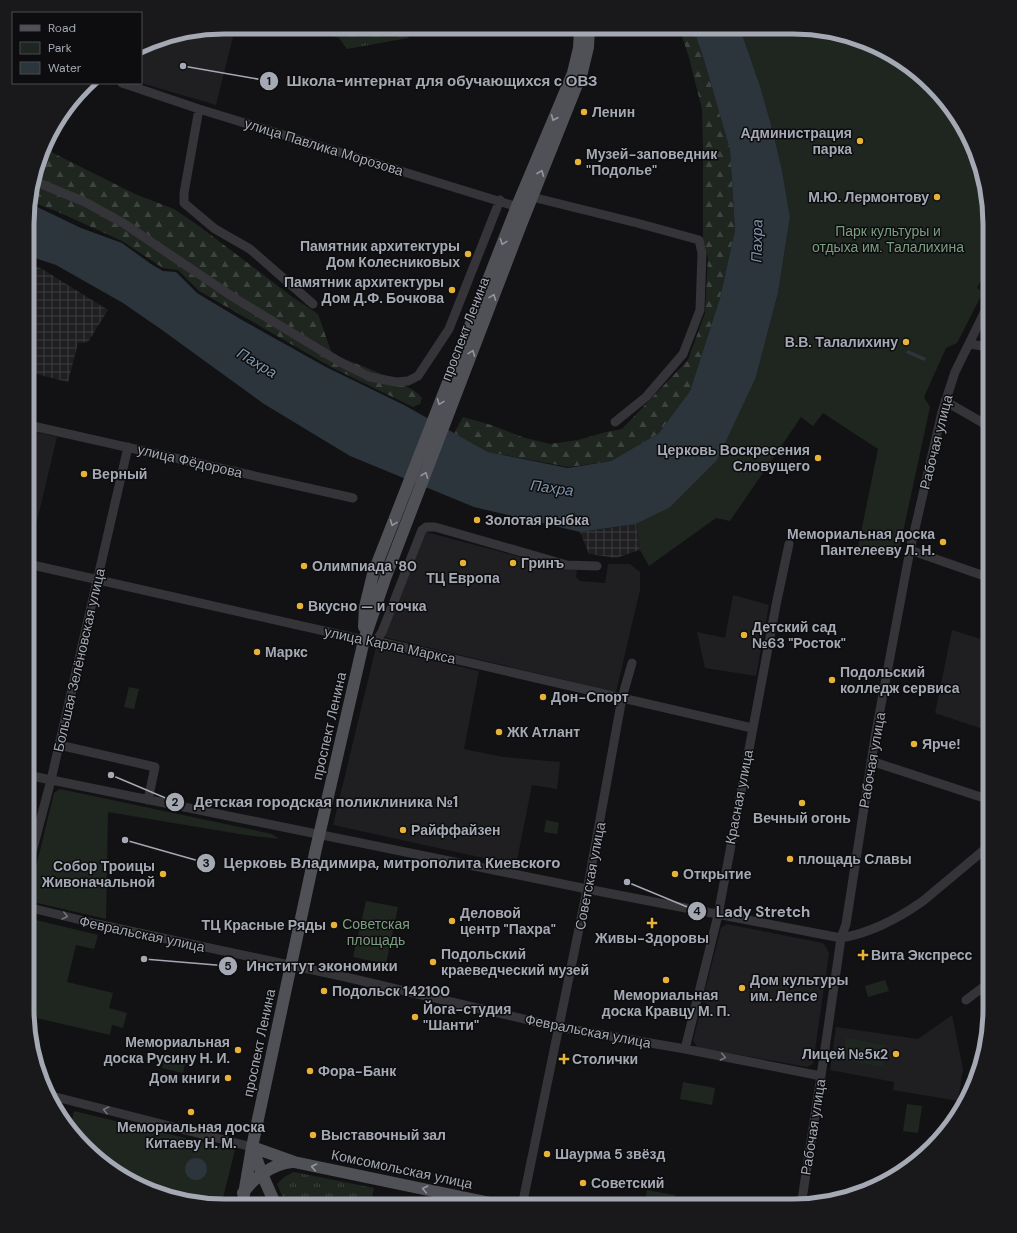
<svg xmlns="http://www.w3.org/2000/svg" width="1017" height="1233" font-family="'DM Sans',sans-serif">
<defs>
<pattern id="industrial-grid" width="8" height="8" patternUnits="userSpaceOnUse"><rect width="8" height="8" fill="#1f1e21"/><path d="M0 4h8M4 0v8" fill="none" stroke="#3d3c3f"/></pattern>
<pattern id="grass-tufts" width="24" height="20" patternUnits="userSpaceOnUse"><rect width="24" height="20" fill="#1f2620"/><path d="M3 7l-1-3M5 7V3M7 7l1-3M15 17l-1-3M17 17v-4M19 17l1-3" fill="none" stroke="#3d433e"/></pattern>
<pattern id="forest-firs" width="22" height="20" patternUnits="userSpaceOnUse"><rect width="22" height="20" fill="#1f2620"/><path d="M5 1l3.5 6h-7zM16 11l3.5 6h-7z" fill="#3d433e"/></pattern>
</defs>
<rect width="100%" height="100%" fill="#121214"/>
<path fill="#1f1e21" d="M224,27L235,29L216,105L141,83V49L160,38Z
M28,430L57,437L28,559Z
M426,532L562,568L577,570L576,577L580,581L605,583L608,564H630L640,572V590L616,692L384,637Z
M733,595L769,605L756,676L705,668L697,632L725,638Z
M952,630L990,642V709L983,729L935,713Z
M376,647L479,671L464,749L503,757L560,762L557,789L532,785L516,865L333,825Z
M727,924L823,943L826,947L829,953L813,1064L807,1067L697,1047L693,1040L699,1017L704,1018L707,1003L702,1002L721,928Z
M952,1015L963,1069L958,1101L893,1090L894,1082L830,1070L836,1027L918,1039Z"/>
<path fill="url(#industrial-grid)" d="M29,264L42,269L108,310L88,342L78,343L68,382L28,372Z
M636,524L640,550L616,558L589,554L580,532Z"/>
<path fill="url(#grass-tufts)" d="M302,27L414,28L408,38L347,49L339,38Z
M294,1172L374,1188L370,1206H287L277,1184L284,1177Z"/>
<path fill="url(#forest-firs)" d="M679,28H693L704,60L730,150L735,230L720,298L690,391L659,433L611,461L569,467L488,452L454,433L463,417L491,425L525,438L550,444L578,440L606,432L622,429L688,360L705,313L708,258L703,238V147L702,109L688,54Z
M48,142L53,153L135,194L174,209L199,226L291,296L318,314L332,354C349,361 415,385 422,398L420,404L413,407L331,367L199,291L178,270L163,268L122,241L56,211L29,201V198Z"/>
<path fill="#1f2620" d="M740,28L819,29L868,42L903,60L964,125L983,173L990,224V271H986L977,288L980,290V298L957,343L946,348L924,397L930,407L898,555L858,547L878,449L823,413L813,426L801,417L730,521L716,518L649,566L640,550L636,524L669,508L756,377L778,293L790,217L782,170L772,128L761,89Z
M988,543L990,544V561L982,559Z
M129,687L139,689L134,709L124,707Z
M60,789L272,834L279,839L239,834L108,812L106,919L33,902L29,896L54,793Z
M546,820L559,823L557,834L544,832Z
M366,901L398,907L386,964L353,957Z
M32,919L98,935L94,949L76,945L67,982L113,993L109,1008L127,1013L123,1028L112,1025L110,1035L28,1016L27,922Z
M885,980L889,991L868,997L865,986Z
M846,1038L886,1045L883,1067L842,1060Z
M166,1054L186,1059L183,1073L162,1068Z
M683,1082L715,1088L712,1105L680,1099Z
M907,1104L922,1106L918,1133L903,1131Z
M74,1111L235,1150L221,1206H211L161,1196L115,1173L84,1148L70,1129Z
M647,1190L675,1195L673,1206H644Z"/>
<path fill="#2c343c" d="M693,28H740L761,89L772,128L782,170L790,217L778,293L756,377L717,460L669,508L636,524L580,532L474,507L350,456L264,404L162,330L123,303L56,265L29,256V203L81,228L122,243L151,264L163,271L176,272L197,293L242,320L326,367L404,405L488,452L568,468L611,461L659,433L690,391L720,298L735,230L730,150L704,60Z
M908,350L926,358L924,361L906,353Z
M185 1169a11 11 0 1 1 22 0a11 11 0 1 1-22 0Z"/>
<g fill="none" stroke-linecap="round" stroke-linejoin="round">
<path stroke="#343439" stroke-width="9" d="M422,31L431,28
M122,83L199,109L521,208
M199,109L184,193V203L215,229L250,249L313,304
M34,181L85,202L123,223L233,297L340,362L370,377L396,382L408,381L418,376L449,329L500,200
M532,197L637,223L699,240L702,253L700,310L683,354L646,397L615,422
M969,344L990,347
M945,401L990,427
M28,425L353,498
M910,550L990,578
M28,564L364,640L376,641L752,728
M376,641L382,632L422,530L426,527H435L567,565L597,566
M59,745L155,767L148,800
M871,761L990,800
M27,775L587,889L841,938C870,933 899,918 923,901L990,845
M27,871L51,780L128,447
M27,907L97,924L341,976L558,1027L685,1049L821,1076
M966,1000L990,982
M685,1049L718,915L776,605L789,544
M48,1095L252,1147
M522,1206L589,880L622,698L632,663
M801,1206L821,1076L841,938L846,924L875,737L910,550L942,412L955,372L990,301"/>
<path stroke="#505157" stroke-width="12" d="M364,627L365,607L373,574L517,206L573,73L579,48L580,28
M252,1147L294,1162L505,1206
M253,1149L262,1174L276,1206
M243,1193C254,1177 273,1164 292,1162
M242,1206L252,1147L315,853L364,640L386,576L522,222L582,72L588,47L589,28"/>
</g>
<defs><path id="oneway-chevron" d="M-2-3.5L2.5 0L-2 3.5" fill="none" stroke-width="1.6" stroke-linecap="round" stroke-linejoin="round"/></defs>
<g stroke="#9497a1">
<use href="#oneway-chevron" transform="translate(554 118) rotate(113)"/>
<use href="#oneway-chevron" transform="translate(541 173) rotate(-68)"/>
<use href="#oneway-chevron" transform="translate(503 242) rotate(111)"/>
<use href="#oneway-chevron" transform="translate(493 297) rotate(-69)"/>
<use href="#oneway-chevron" transform="translate(472 353) rotate(-69)"/>
<use href="#oneway-chevron" transform="translate(440 402) rotate(111)"/>
<use href="#oneway-chevron" transform="translate(425 475) rotate(-69)"/>
<use href="#oneway-chevron" transform="translate(393 523) rotate(111)"/>
<use href="#oneway-chevron" transform="translate(314 1167) rotate(-168)"/>
<use href="#oneway-chevron" transform="translate(425 1189) rotate(-168)"/>
</g>
<g stroke="#72747d">
<use href="#oneway-chevron" transform="translate(65 916) rotate(14)"/>
<use href="#oneway-chevron" transform="translate(723 1057) rotate(11)"/>
<use href="#oneway-chevron" transform="translate(106 1110) rotate(-166)"/>
</g>
<g fill="#e8b237" stroke="#0d0d0f" stroke-width="1.5">
<circle cx="584" cy="112" r="4"/>
<circle cx="860" cy="141" r="4"/>
<circle cx="578" cy="162" r="4"/>
<circle cx="937" cy="197" r="4"/>
<circle cx="468" cy="254" r="4"/>
<circle cx="452" cy="290" r="4"/>
<circle cx="906" cy="342" r="4"/>
<circle cx="818" cy="458" r="4"/>
<circle cx="84" cy="474" r="4"/>
<circle cx="477" cy="520" r="4"/>
<circle cx="943" cy="542" r="4"/>
<circle cx="463" cy="563" r="4"/>
<circle cx="513" cy="563" r="4"/>
<circle cx="304" cy="566" r="4"/>
<circle cx="300" cy="606" r="4"/>
<circle cx="744" cy="635" r="4"/>
<circle cx="257" cy="652" r="4"/>
<circle cx="832" cy="680" r="4"/>
<circle cx="543" cy="697" r="4"/>
<circle cx="499" cy="732" r="4"/>
<circle cx="914" cy="744" r="4"/>
<circle cx="802" cy="803" r="4"/>
<circle cx="403" cy="830" r="4"/>
<circle cx="790" cy="859" r="4"/>
<circle cx="163" cy="874" r="4"/>
<circle cx="675" cy="874" r="4"/>
<circle cx="452" cy="921" r="4"/>
<path d="M650 917h4v4h4v4h-4v4h-4v-4h-4v-4h4z"/>
<circle cx="334" cy="925" r="4"/>
<path d="M861 949h4v4h4v4h-4v4h-4v-4h-4v-4h4z"/>
<circle cx="433" cy="962" r="4"/>
<circle cx="666" cy="980" r="4"/>
<circle cx="742" cy="988" r="4"/>
<circle cx="324" cy="991" r="4"/>
<circle cx="415" cy="1017" r="4"/>
<circle cx="238" cy="1050" r="4"/>
<circle cx="896" cy="1054" r="4"/>
<path d="M562 1053h4v4h4v4h-4v4h-4v-4h-4v-4h4z"/>
<circle cx="310" cy="1071" r="4"/>
<circle cx="228" cy="1078" r="4"/>
<circle cx="191" cy="1112" r="4"/>
<circle cx="313" cy="1135" r="4"/>
<circle cx="547" cy="1154" r="4"/>
<circle cx="583" cy="1183" r="4"/>
</g>
<g text-anchor="middle" stroke-width="3" stroke-linejoin="round" paint-order="stroke">
<g font-size="14" font-weight="bold" fill="#a5a9b4" stroke="#0d0d0f" text-anchor="start">
<text x="592" y="117">Ленин</text>
<text x="852" y="138" text-anchor="end">Администрация<tspan x="852" dy="16">парка</tspan></text>
<text x="586" y="159">Музей-заповедник<tspan x="586" dy="16">"Подолье"</tspan></text>
<text x="929" y="202" text-anchor="end">М.Ю. Лермонтову</text>
<text x="460" y="251" text-anchor="end">Памятник архитектуры<tspan x="460" dy="16">Дом Колесниковых</tspan></text>
<text x="444" y="287" text-anchor="end">Памятник архитектуры<tspan x="444" dy="16">Дом Д.Ф. Бочкова</tspan></text>
<text x="898" y="347" text-anchor="end">В.В. Талалихину</text>
<text x="810" y="455" text-anchor="end">Церковь Воскресения<tspan x="810" dy="16">Словущего</tspan></text>
<text x="92" y="479">Верный</text>
<text x="485" y="525">Золотая рыбка</text>
<text x="935" y="539" text-anchor="end">Мемориальная доска<tspan x="935" dy="16">Пантелееву Л. Н.</tspan></text>
<text x="521" y="568">Гринъ</text>
<text x="312" y="571">Олимпиада '80</text>
<text x="463" y="583" text-anchor="middle">ТЦ Европа</text>
<text x="308" y="611">Вкусно — и точка</text>
<text x="752" y="632">Детский сад<tspan x="752" dy="16">№63 "Росток"</tspan></text>
<text x="265" y="657">Маркс</text>
<text x="840" y="677">Подольский<tspan x="840" dy="16">колледж сервиса</tspan></text>
<text x="551" y="702">Дон-Спорт</text>
<text x="507" y="737">ЖК Атлант</text>
<text x="922" y="749">Ярче!</text>
<text x="802" y="823" text-anchor="middle">Вечный огонь</text>
<text x="411" y="835">Райффайзен</text>
<text x="798" y="864">площадь Славы</text>
<text x="155" y="871" text-anchor="end">Собор Троицы<tspan x="155" dy="16">Живоначальной</tspan></text>
<text x="683" y="879">Открытие</text>
<text x="460" y="918">Деловой<tspan x="460" dy="16">центр "Пахра"</tspan></text>
<text x="326" y="930" text-anchor="end">ТЦ Красные Ряды</text>
<text x="652" y="943" text-anchor="middle">Живы-Здоровы</text>
<text x="441" y="959">Подольский<tspan x="441" dy="16">краеведческий музей</tspan></text>
<text x="871" y="960">Вита Экспресс</text>
<text x="750" y="985">Дом культуры<tspan x="750" dy="16">им. Лепсе</tspan></text>
<text x="332" y="996">Подольск 142100</text>
<text x="666" y="1000" text-anchor="middle">Мемориальная<tspan x="666" dy="16">доска Кравцу М. П.</tspan></text>
<text x="423" y="1014">Йога-студия<tspan x="423" dy="16">"Шанти"</tspan></text>
<text x="230" y="1047" text-anchor="end">Мемориальная<tspan x="230" dy="16">доска Русину Н. И.</tspan></text>
<text x="888" y="1059" text-anchor="end">Лицей №5к2</text>
<text x="572" y="1064">Столички</text>
<text x="318" y="1076">Фора-Банк</text>
<text x="220" y="1083" text-anchor="end">Дом книги</text>
<text x="191" y="1132" text-anchor="middle">Мемориальная доска<tspan x="191" dy="16">Китаеву Н. М.</tspan></text>
<text x="321" y="1140">Выставочный зал</text>
<text x="555" y="1159">Шаурма 5 звёзд</text>
<text x="591" y="1188">Советский</text>
</g>
<g font-size="14" fill="#a5a9b4" stroke="#0d0d0f">
<text transform="translate(324 147) rotate(17)" y="5">улица Павлика Морозова</text>
<text transform="translate(465 329) rotate(-69)" y="5">проспект Ленина</text>
<text transform="translate(936 442) rotate(-76)" y="5">Рабочая улица</text>
<text transform="translate(190 461) rotate(13)" y="5">улица Фёдорова</text>
<text transform="translate(390 645) rotate(12)" y="5">улица Карла Маркса</text>
<text transform="translate(79 660) rotate(-77)" y="5">Большая Зелёновская улица</text>
<text transform="translate(329 726) rotate(-77)" y="5">проспект Ленина</text>
<text transform="translate(872 760) rotate(-80)" y="5">Рабочая улица</text>
<text transform="translate(739 797) rotate(-79)" y="5">Красная улица</text>
<text transform="translate(590 876) rotate(-79)" y="5">Советская улица</text>
<text transform="translate(142 934) rotate(12)" y="5">Февральская улица</text>
<text transform="translate(588 1031) rotate(11)" y="5">Февральская улица</text>
<text transform="translate(259 1043) rotate(-78)" y="5">проспект Ленина</text>
<text transform="translate(813 1127) rotate(-81)" y="5">Рабочая улица</text>
<text transform="translate(402 1169) rotate(12)" y="5">Комсомольская улица</text>
</g>
<g font-size="14" fill="#7c9e80" stroke="#0d0d0f">
<text x="888" y="236">Парк культуры и<tspan x="888" dy="16">отдыха им. Талалихина</tspan></text>
<text x="376" y="929">Советская<tspan x="376" dy="16">площадь</tspan></text>
</g>
<g font-size="15" font-style="italic" fill="#7d95ad" stroke="#0d0d0f">
<text transform="translate(757 241) rotate(-89)" y="5">Пахра</text>
<text transform="translate(257 363) rotate(31)" y="5">Пахра</text>
<text transform="translate(552 488) rotate(8)" y="5">Пахра</text>
</g>
</g>
<path d="M0 0H1017V1233H0ZM224 34H793A190 190 0 0 1 983 224V1009A190 190 0 0 1 793 1199H224A190 190 0 0 1 34 1009V224A190 190 0 0 1 224 34Z" fill="#19191c" fill-rule="evenodd"/>
<path fill="none" stroke="#a5a9b4" stroke-width="5" d="M224 34H793A190 190 0 0 1 983 224V1009A190 190 0 0 1 793 1199H224A190 190 0 0 1 34 1009V224A190 190 0 0 1 224 34Z"/>
<path fill="none" stroke="#a5a9b4" stroke-width="1.5" d="M183 66L269 81M111 775L175 802M125 840L206 863M627 882L697 911M144 959L228 966"/>
<g fill="#a5a9b4" stroke="#0d0d0f" stroke-width="1.5">
<circle cx="183" cy="66" r="4"/>
<circle cx="111" cy="775" r="4"/>
<circle cx="125" cy="840" r="4"/>
<circle cx="627" cy="882" r="4"/>
<circle cx="144" cy="959" r="4"/>
<circle cx="269" cy="81" r="10"/>
<circle cx="175" cy="802" r="10"/>
<circle cx="206" cy="863" r="10"/>
<circle cx="697" cy="911" r="10"/>
<circle cx="228" cy="966" r="10"/>
</g>
<g font-size="12" text-anchor="middle" font-weight="bold" fill="#111">
<text x="269" y="85">1</text>
<text x="175" y="806">2</text>
<text x="206" y="867">3</text>
<text x="697" y="915">4</text>
<text x="228" y="970">5</text>
</g>
<g font-size="15" text-anchor="middle" font-weight="bold" fill="#a5a9b4" stroke="#0d0d0f" stroke-width="3" stroke-linejoin="round" paint-order="stroke">
<text x="442" y="86">Школа-интернат для обучающихся с ОВЗ</text>
<text x="326" y="807">Детская городская поликлиника №1</text>
<text x="392" y="868">Церковь Владимира, митрополита Киевского</text>
<text x="763" y="917">Lady Stretch</text>
<text x="322" y="971">Институт экономики</text>
</g>
<rect x="12" y="12" width="130" height="72" fill="#0d0d0f" stroke="#4a4b51"/>
<rect x="20" y="25" width="20" height="6" fill="#505157" stroke="#4a4b51"/>
<text x="48" y="32" font-size="12" fill="#a5a9b4">Road</text>
<rect x="20" y="42" width="20" height="12" fill="#1f2620" stroke="#4a4b51"/>
<text x="48" y="52" font-size="12" fill="#a5a9b4">Park</text>
<rect x="20" y="62" width="20" height="12" fill="#2c343c" stroke="#4a4b51"/>
<text x="48" y="72" font-size="12" fill="#a5a9b4">Water</text>
</svg>
